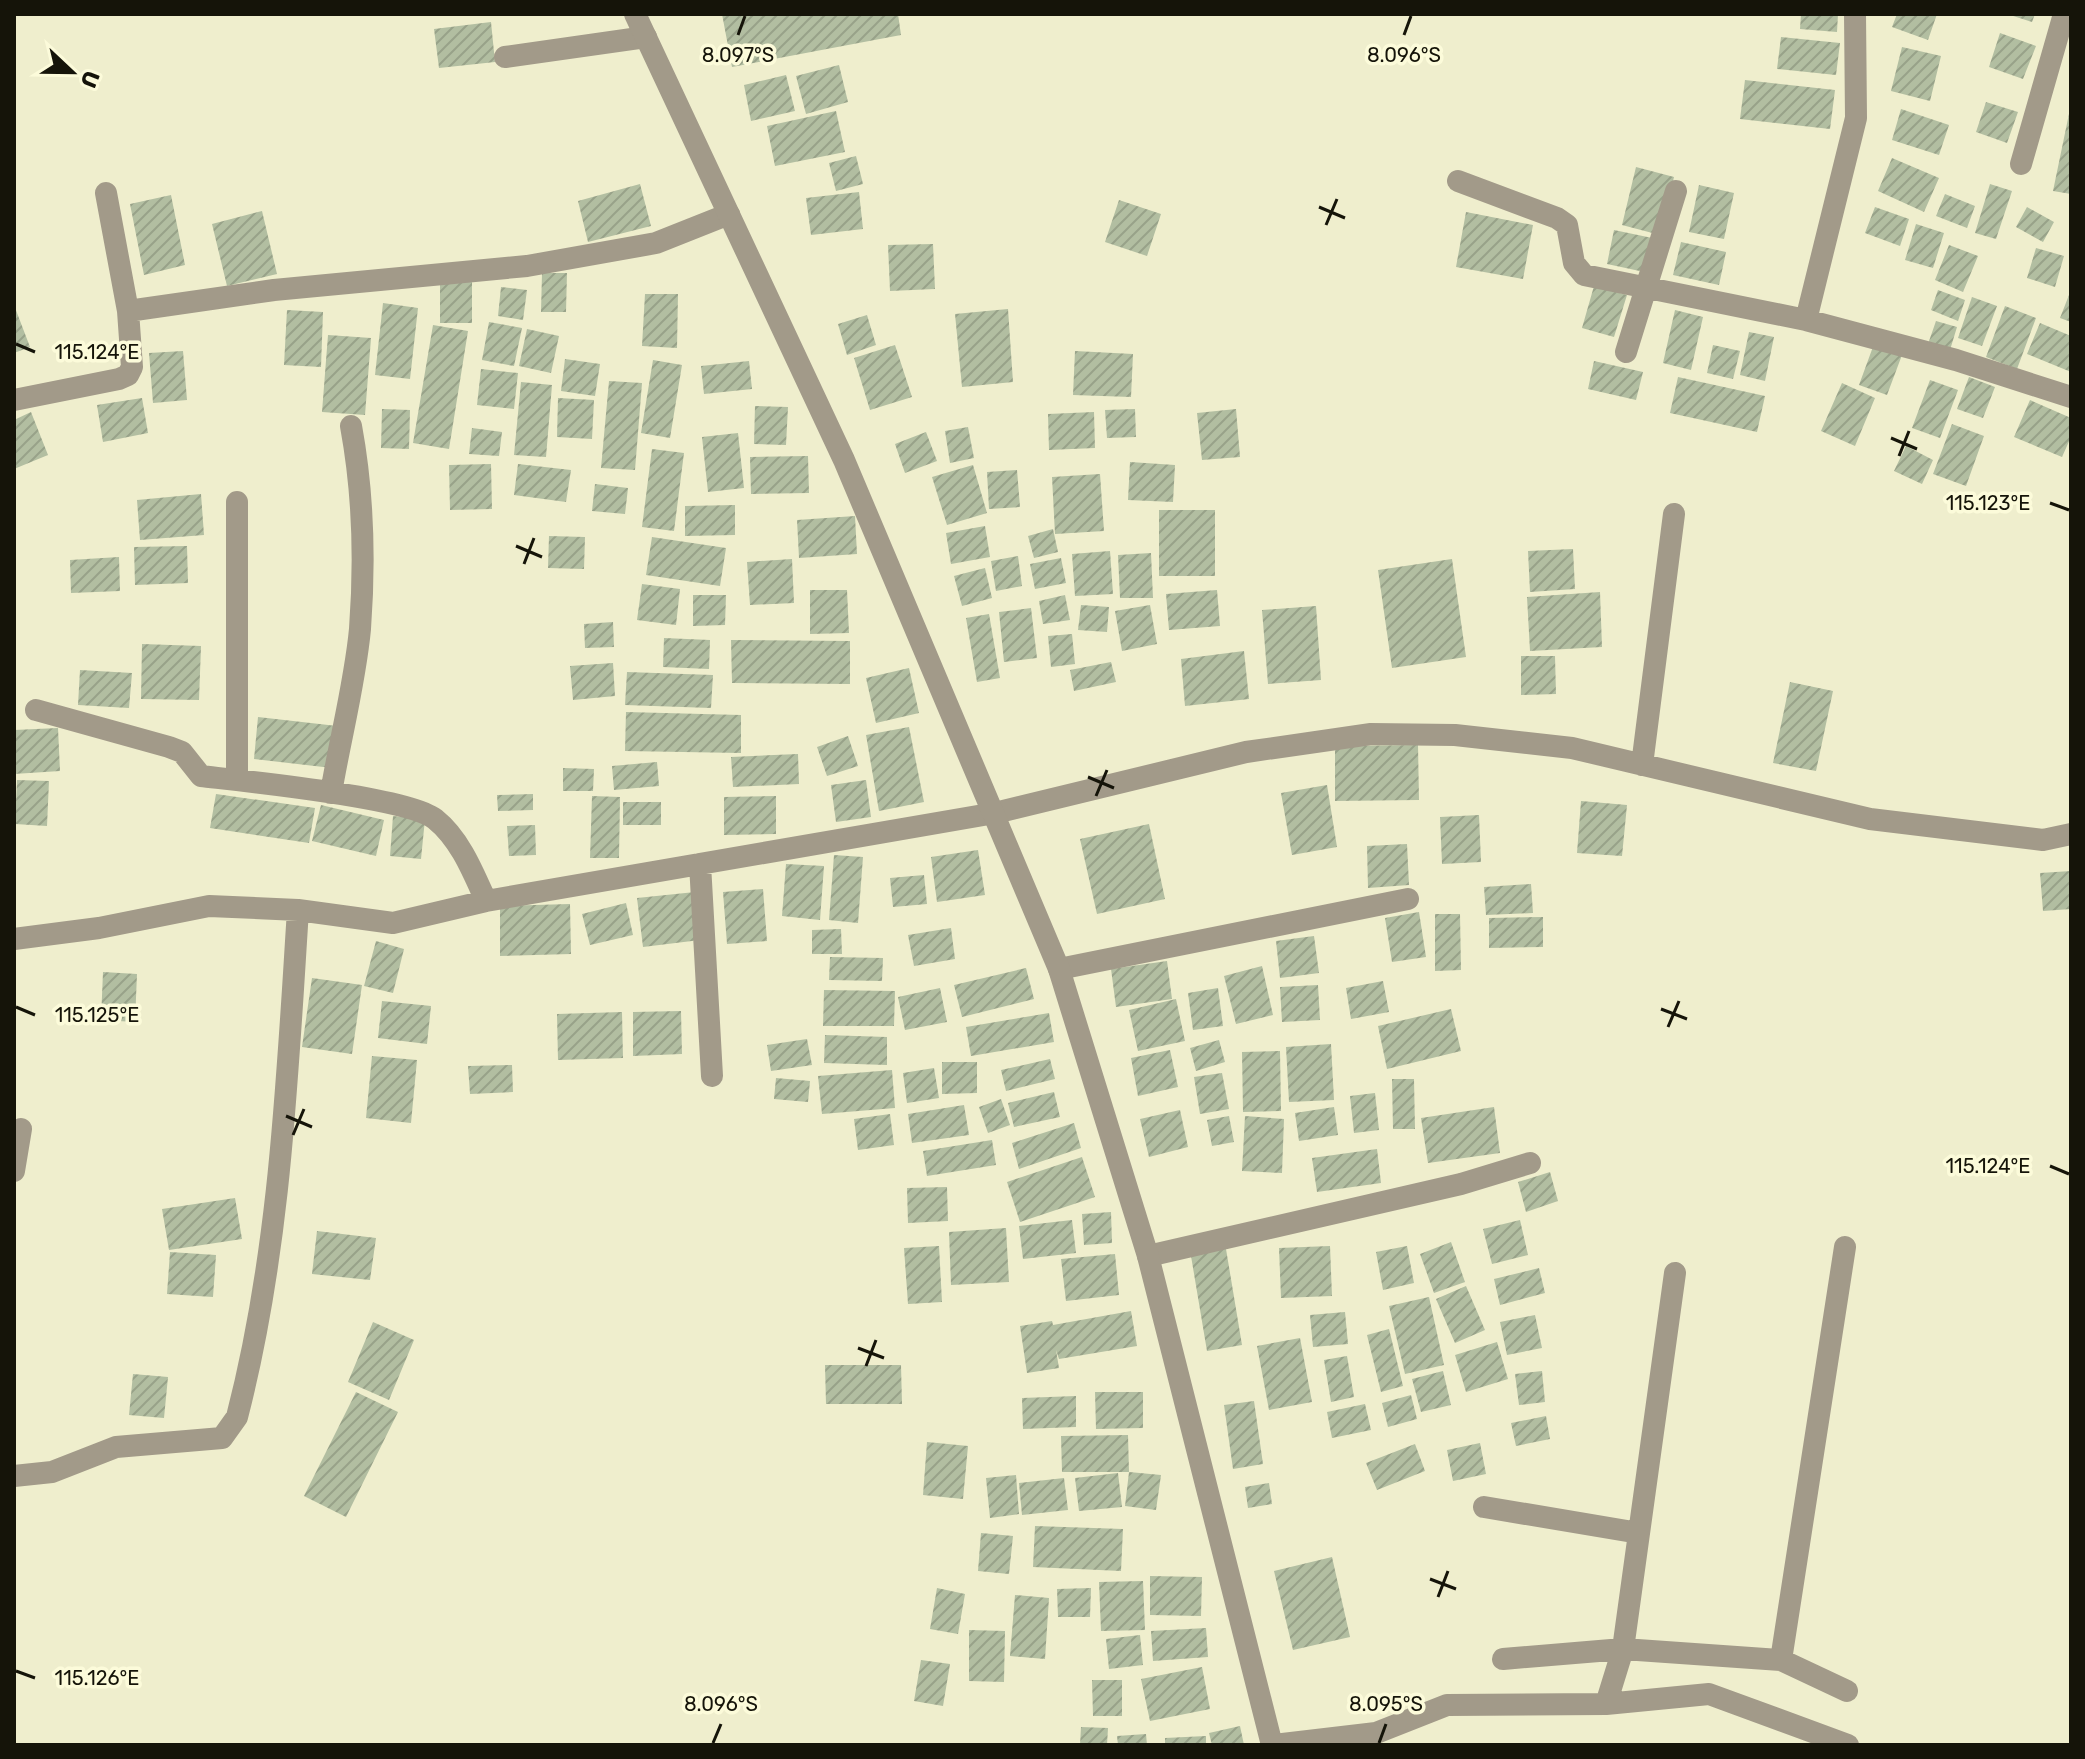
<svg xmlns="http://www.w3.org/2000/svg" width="2085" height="1759" font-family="Rubik,sans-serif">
<defs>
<pattern id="building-hatch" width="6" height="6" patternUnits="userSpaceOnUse" patternTransform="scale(2)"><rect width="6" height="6" fill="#b2bea1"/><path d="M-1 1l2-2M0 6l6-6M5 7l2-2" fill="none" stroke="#98a289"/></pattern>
</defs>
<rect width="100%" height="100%" fill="#efeecd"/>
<path fill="url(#building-hatch)" d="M722,14H898L901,35L732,67Z
M1801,14H1838L1837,32L1800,29Z
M1897,14H1937L1928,40L1892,27Z
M2007,14H2035L2032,22Z
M491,22L495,62L439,68L434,29Z
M2000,33L2036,46L2023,79L1989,67Z
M1781,37L1840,43L1836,75L1777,69Z
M1902,47L1941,56L1930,101L1891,91Z
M839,65L848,102L806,114L796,76Z
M786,75L795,111L751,121L744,85Z
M1745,80L1835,90L1830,129L1740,119Z
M1986,102L2018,112L2007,143L1976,132Z
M1901,109L1949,125L1939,155L1892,140Z
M2070,109H2071V194L2053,191Z
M836,111L845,152L775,166L767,126Z
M856,156L863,184L836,191L829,163Z
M1892,158L1939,178L1924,212L1878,191Z
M1636,167L1674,177L1660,235L1622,225Z
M640,184L651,226L588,242L578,201Z
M1990,184L2012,191L1996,239L1975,233Z
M1699,185L1734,193L1724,239L1689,232Z
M859,192L863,229L811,235L806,198Z
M1945,194L1975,206L1967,228L1936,216Z
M171,195L185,265L144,275L130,204Z
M1119,200L1161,214L1147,256L1105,242Z
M1875,207L1909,219L1900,246L1865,233Z
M2027,207L2054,222L2043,242L2016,227Z
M262,211L277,274L227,286L212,224Z
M1466,212L1533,225L1523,279L1456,267Z
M1916,224L1944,233L1933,268L1905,260Z
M1614,230L1657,239L1649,273L1607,264Z
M1681,242L1726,252L1719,285L1673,275Z
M933,244L935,289L890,291L888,245Z
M1949,245L1978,256L1963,292L1935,280Z
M2036,248L2064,256L2055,287L2027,278Z
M542,273H567L566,312H541Z
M440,281H472V323H440Z
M1594,286L1627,295L1614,337L1582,328Z
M501,287L527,290L523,320L498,316Z
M1938,290L1965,300L1958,321L1931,310Z
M645,294H678L677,348L642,346Z
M2069,295L2071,296V322L2060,318Z
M1972,297L1997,306L1982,346L1958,338Z
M383,303L418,308L410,379L375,375Z
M14,305L30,347L14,353Z
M2005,306L2036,318L2017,369L1986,357Z
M1008,309L1013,382L962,387L955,314Z
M287,310L323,312L321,367L284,365Z
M1675,310L1703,317L1691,370L1663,363Z
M867,315L876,345L847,355L838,324Z
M1936,321L1957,327L1950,350L1928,344Z
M489,322L522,328L514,366L482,360Z
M2040,323L2071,336V372L2027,354Z
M433,325L468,331L449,449L413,443Z
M527,329L559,336L551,373L519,366Z
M1749,332L1774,337L1765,381L1740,375Z
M328,335L371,338L365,415L322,412Z
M1874,344L1902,355L1887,395L1859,385Z
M895,345L912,397L870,410L854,358Z
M1713,345L1740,351L1733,379L1707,373Z
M183,351L187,400L153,403L149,353Z
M1075,351L1133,354L1131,397L1073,395Z
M565,359L600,364L595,396L561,391Z
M653,360L682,365L670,438L641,433Z
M749,361L752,389L704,394L701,366Z
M1594,361L1643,372L1636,400L1588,389Z
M481,369L518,373L514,409L477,405Z
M1678,377L1765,396L1757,432L1670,413Z
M1969,377L1995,387L1983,418L1957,409Z
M1930,380L1958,390L1940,438L1912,428Z
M609,381L642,383L635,470L601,468Z
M521,382L552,385L546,457L514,455Z
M1842,383L1875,398L1855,446L1821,431Z
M142,398L148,433L103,442L97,405Z
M558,398L594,400L592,439L557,437Z
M2030,400L2071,418V437L2062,457L2014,437Z
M755,406L788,407L786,445L754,444Z
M382,409L410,410L409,449L381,448Z
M1135,409L1136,437L1107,438L1105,410Z
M1236,409L1240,457L1202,460L1197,413Z
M31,412L48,455L14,469V420Z
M1094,412L1095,448L1049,450L1048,414Z
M1952,424L1984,436L1966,486L1933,474Z
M968,427L974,458L950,463L945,431Z
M472,428L502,432L499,456L469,454Z
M926,432L937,461L905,473L895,444Z
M738,433L744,488L708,492L702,437Z
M1906,446L1933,460L1922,484L1894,471Z
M652,449L684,453L674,531L642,527Z
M808,456L809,493L751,494L750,457Z
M1130,462L1175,465L1173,502L1128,500Z
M491,464L492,509L450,510L449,465Z
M518,464L571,470L566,502L514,495Z
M973,465L987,513L947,525L932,477Z
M1017,470L1020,507L989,509L987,472Z
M1100,474L1104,531L1055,534L1052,477Z
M595,484L628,488L625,514L592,511Z
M201,494L204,535L140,540L137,500Z
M735,505V535L685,536V506Z
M1159,510H1215V576H1159Z
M855,516L857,554L799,558L797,520Z
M985,526L990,557L951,564L946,533Z
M1053,529L1058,552L1034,558L1028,536Z
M549,536L585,537L584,569L548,568Z
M652,537L726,548L720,586L646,575Z
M187,546L188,583L135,585L134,547Z
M1573,549L1575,589L1530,592L1528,551Z
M1110,551L1113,594L1075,596L1072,554Z
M1151,553L1153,598H1120L1118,555Z
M1018,556L1022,586L996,591L991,561Z
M119,557L120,591L71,593L70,560Z
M1061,558L1066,583L1035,589L1030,564Z
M792,559L794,603L750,605L747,562Z
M1452,559L1466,657L1392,668L1378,570Z
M985,568L992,598L962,606L954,576Z
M642,584L680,589L676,625L637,620Z
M810,590H847L849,633L810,634Z
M1217,590L1220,626L1169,630L1166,594Z
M1600,592L1602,647L1530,651L1527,597Z
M693,595H726L725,625L693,626Z
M1065,595L1070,620L1043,624L1039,601Z
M1081,605L1109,607L1107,632L1078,630Z
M1150,605L1157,644L1122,651L1115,611Z
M1316,606L1321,680L1268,684L1262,610Z
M1031,608L1037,658L1004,662L999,612Z
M989,614L1000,678L977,682L966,618Z
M613,622L614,647L585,648L584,624Z
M1072,634L1075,664L1051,667L1048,636Z
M664,638L710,640L709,669L663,667Z
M731,640L850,641V684L732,683Z
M142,644L201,646L199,700L141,699Z
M1244,651L1249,699L1185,706L1181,659Z
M1521,656H1555L1556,694L1521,695Z
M1111,662L1116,682L1074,691L1070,670Z
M613,663L615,696L573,700L570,666Z
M909,668L919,713L876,723L866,678Z
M80,670L132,673L129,708L78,705Z
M627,672L713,675L711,708L625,705Z
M1790,682L1833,691L1816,771L1773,763Z
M626,712L741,715V753L625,751Z
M258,717L337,726L332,768L254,759Z
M909,727L924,802L879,811L866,735Z
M58,728L60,771L14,774V730Z
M848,736L858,766L827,776L817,747Z
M1418,745L1419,800L1335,801V746Z
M798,754L799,784L733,787L731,757Z
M657,762L659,786L614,790L612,766Z
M563,768L594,769L593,791H563Z
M17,780L49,781L47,826L15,824Z
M866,780L871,817L836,822L831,785Z
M1327,785L1337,847L1292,855L1281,793Z
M216,794L315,808L309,843L210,828Z
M533,794V810L498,811L497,795Z
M592,796L620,797L619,858H590Z
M776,796V834L724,835V797Z
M1581,801L1627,805L1622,856L1577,853Z
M623,802H661V825H623Z
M321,805L384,820L376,856L312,841Z
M1479,815L1481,862L1442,864L1440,817Z
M393,816L425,819L421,859L390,856Z
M1149,824L1165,899L1097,914L1080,839Z
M535,825L536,855L509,856L507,826Z
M1407,844L1409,885L1368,888L1367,846Z
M978,850L985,895L937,902L931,857Z
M834,855L863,857L858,923L829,920Z
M786,864L824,866L820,920L782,916Z
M2071,871V909L2043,911L2040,873Z
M924,875L927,904L893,907L890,878Z
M1531,884L1533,913L1486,915L1484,887Z
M763,889L767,941L727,944L723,892Z
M695,892L700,940L643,947L637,898Z
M626,903L633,935L590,945L582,914Z
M570,904L571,954L500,956V906Z
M1419,912L1426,957L1392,962L1385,918Z
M1435,914H1460L1461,970L1435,971Z
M1543,917V947L1489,948V918Z
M951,928L955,959L914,966L908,935Z
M841,929L842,954H812V930Z
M1314,936L1319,973L1280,978L1276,941Z
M376,941L404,949L393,993L364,986Z
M830,957L883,958L882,981L829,980Z
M1167,961L1172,999L1116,1007L1111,969Z
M1262,966L1273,1015L1236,1024L1224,976Z
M1026,968L1034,999L962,1017L954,985Z
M103,972L137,974L135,1022L101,1020Z
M312,978L362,985L352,1054L302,1047Z
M1383,981L1389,1012L1351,1019L1346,988Z
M1318,985L1320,1020L1282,1022L1280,987Z
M940,988L947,1022L905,1030L898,997Z
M1218,988L1223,1026L1193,1030L1188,993Z
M824,990L895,991L894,1026H823Z
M1176,999L1185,1041L1138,1051L1129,1010Z
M382,1001L431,1006L427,1044L378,1038Z
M1451,1009L1461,1051L1387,1069L1378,1026Z
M681,1011L682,1054L633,1056V1012Z
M622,1012L623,1058L558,1060L557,1014Z
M1049,1013L1054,1042L971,1056L966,1027Z
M825,1035L887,1037V1065L824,1063Z
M807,1039L812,1065L771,1071L767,1045Z
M1219,1040L1225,1062L1196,1071L1190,1048Z
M1331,1044L1334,1100L1289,1102L1286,1047Z
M1170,1050L1178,1087L1138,1096L1131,1058Z
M1280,1051L1281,1111L1243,1112L1242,1052Z
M372,1056L417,1060L411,1123L366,1118Z
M1050,1059L1055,1079L1006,1091L1001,1070Z
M942,1062H977V1093L942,1094Z
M512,1065L513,1092L470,1094L468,1066Z
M934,1068L939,1098L907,1103L903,1073Z
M892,1070L895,1108L822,1114L818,1076Z
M1222,1073L1229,1109L1200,1114L1194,1077Z
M776,1078L810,1081L808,1102L774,1099Z
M1392,1079H1414L1415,1129H1393Z
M1054,1092L1060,1117L1014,1127L1008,1103Z
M1375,1093L1379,1130L1354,1133L1350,1096Z
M1001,1099L1010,1125L988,1133L979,1107Z
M964,1105L969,1135L912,1143L908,1114Z
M1334,1107L1338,1135L1299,1141L1295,1113Z
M1494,1107L1500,1153L1428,1163L1421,1118Z
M1180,1110L1188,1147L1149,1157L1140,1119Z
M890,1114L894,1145L858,1150L854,1119Z
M1229,1116L1234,1142L1212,1146L1207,1120Z
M1245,1116L1284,1119L1282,1173L1242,1171Z
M1074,1123L1081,1148L1019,1169L1012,1143Z
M992,1140L996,1165L927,1176L923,1151Z
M1377,1149L1381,1183L1317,1192L1312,1158Z
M1082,1157L1095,1197L1020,1222L1007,1182Z
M1550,1172L1558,1201L1526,1212L1518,1182Z
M947,1187L948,1221L908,1223L907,1188Z
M235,1198L242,1239L169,1250L162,1209Z
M1111,1212L1112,1243L1084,1245L1082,1214Z
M1072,1220L1076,1253L1023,1259L1019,1226Z
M1520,1220L1528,1255L1492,1264L1483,1229Z
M1006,1228L1009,1282L951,1285L949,1232Z
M317,1231L376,1238L370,1280L312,1274Z
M1451,1242L1465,1282L1434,1293L1420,1254Z
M1225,1243L1242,1345L1207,1351L1190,1250Z
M939,1246L942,1302L908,1304L904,1248Z
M1330,1246L1332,1296L1281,1298L1279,1248Z
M1407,1246L1414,1283L1383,1290L1376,1252Z
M170,1252L216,1255L213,1297L167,1294Z
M1115,1254L1119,1295L1066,1301L1061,1259Z
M1539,1268L1545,1293L1500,1305L1494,1279Z
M1466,1286L1485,1330L1455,1343L1436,1299Z
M1429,1297L1444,1365L1405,1374L1389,1306Z
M1131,1311L1137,1346L1059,1359L1056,1350L1059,1368L1027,1373L1020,1326L1052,1321L1053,1325Z
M1345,1312L1348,1344L1313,1347L1310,1315Z
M1535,1315L1542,1348L1507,1355L1500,1322Z
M373,1322L414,1340L389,1400L348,1382Z
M1389,1329L1403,1386L1381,1392L1367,1335Z
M1300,1338L1312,1402L1269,1410L1257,1346Z
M1497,1342L1508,1379L1466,1392L1455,1355Z
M1347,1356L1354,1397L1331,1402L1324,1360Z
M825,1365H901L902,1404H826Z
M1443,1371L1451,1405L1421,1412L1412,1379Z
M1542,1371L1545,1402L1519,1405L1515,1374Z
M133,1374L168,1377L164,1418L129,1415Z
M356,1392L398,1412L346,1517L304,1496Z
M1095,1392H1143V1428L1096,1429Z
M1411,1395L1417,1419L1388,1427L1382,1403Z
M1076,1396V1427L1023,1429L1022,1398Z
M1254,1401L1263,1464L1233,1469L1224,1405Z
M1365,1404L1371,1430L1332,1438L1327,1412Z
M1546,1416L1550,1439L1516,1446L1511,1423Z
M1128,1435L1129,1472H1062L1061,1436Z
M927,1442L968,1446L963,1499L923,1495Z
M1480,1443L1486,1474L1453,1481L1447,1450Z
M1415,1444L1425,1471L1377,1490L1366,1463Z
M1129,1472L1161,1475L1156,1510L1125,1506Z
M1118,1473L1122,1507L1079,1511L1075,1478Z
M1016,1475L1019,1514L990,1518L986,1478Z
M1064,1478L1068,1510L1022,1515L1019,1483Z
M1269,1483L1272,1504L1248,1508L1245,1487Z
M1035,1526L1123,1529L1121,1571L1033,1567Z
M981,1533L1013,1536L1009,1574L978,1571Z
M1332,1557L1350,1637L1293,1650L1274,1571Z
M1150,1576L1202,1577L1201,1616L1150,1615Z
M1143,1581L1145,1630L1101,1631L1099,1582Z
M937,1588L965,1594L958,1634L930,1629Z
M1091,1588L1090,1617H1058L1057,1589Z
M1015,1595L1049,1598L1045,1659L1010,1656Z
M1206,1628L1208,1657L1153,1661L1151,1631Z
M969,1630L1005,1631L1004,1682L969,1681Z
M1140,1635L1143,1665L1109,1669L1106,1639Z
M921,1660L950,1664L943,1706L914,1701Z
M1202,1667L1210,1709L1150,1721L1141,1679Z
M1092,1680H1122V1716H1093Z
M1240,1726L1244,1745H1212L1209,1733Z
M1081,1727L1108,1728L1107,1745H1080Z
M1146,1734L1147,1745H1118L1117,1736Z
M1206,1736V1745H1165V1738Z"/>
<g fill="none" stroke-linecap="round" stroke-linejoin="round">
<path stroke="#a29a89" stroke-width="22" d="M505,57L646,37
M2021,164L2064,14
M1458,181L1557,218L1567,225L1574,263L1584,275L1806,320L1956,360L2071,397
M128,311L274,290L527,266L656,243L729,214
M1806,320L1856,118L1855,14
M1626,352L1676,191
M14,400L119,379L128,375L132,367L128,311L106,193
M237,502V780
M36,710L169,747L182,752L201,776C244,781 407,797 435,819C460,839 473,872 486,901
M1642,765L1674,514
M331,793C340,739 355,683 360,629C365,562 363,491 351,426
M700,864L712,1076
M14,939L99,928L209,906L298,910L393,923L486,901L995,813L1246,752L1371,734L1455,735L1572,748L1870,819L2043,840L2071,834
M1059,969L1408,899
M14,1171L21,1129
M1148,1256L1461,1184L1530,1163
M14,1476L52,1472L116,1447L222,1438L237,1417C280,1251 287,1080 298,910
M1484,1507L1639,1533
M1503,1659L1623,1649L1781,1660L1847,1691
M1781,1660L1845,1247
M1606,1704L1623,1649L1675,1273
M1274,1745L1376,1733L1447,1705L1606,1704L1709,1694L1848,1745"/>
<path stroke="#a29a89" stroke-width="22" d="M635,14L844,460L1059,969L1148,1256L1272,1745"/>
</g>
<path fill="none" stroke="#151409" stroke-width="3" d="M738,35L745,16M1404,35L1411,16M1319,207L1345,218M1326,225L1337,199M16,344L35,352M1891,438L1917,449M1899,456L1909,431M2050,503L2069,510M516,546L542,557M524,564L534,538M1088,777L1114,788M1096,796L1107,770M16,1007L35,1015M1661,1009L1687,1019M1668,1027L1679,1001M286,1116L312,1127M293,1135L304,1109M2050,1166L2069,1174M858,1348L884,1358M866,1366L876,1340M1430,1579L1456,1589M1438,1597L1448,1571M16,1671L35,1678M713,1743L721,1724M1379,1743L1386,1724"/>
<g font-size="20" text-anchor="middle" fill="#151409" stroke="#fcfbda" stroke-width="7" stroke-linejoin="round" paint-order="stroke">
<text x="738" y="62">8.097°S</text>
<text x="1404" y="62">8.096°S</text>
<text x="97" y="359">115.124°E</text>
<text x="1988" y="510">115.123°E</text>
<text x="97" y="1022">115.125°E</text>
<text x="1988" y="1173">115.124°E</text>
<text x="97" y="1685">115.126°E</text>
<text x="721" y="1711">8.096°S</text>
<text x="1386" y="1711">8.095°S</text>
</g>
<rect width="2085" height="1759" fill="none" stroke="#151409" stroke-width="32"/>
<g transform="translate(72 72) rotate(112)" stroke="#fcfbda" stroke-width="6" paint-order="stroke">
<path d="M0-6L14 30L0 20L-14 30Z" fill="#151409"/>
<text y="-12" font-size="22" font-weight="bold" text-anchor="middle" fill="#151409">U</text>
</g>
</svg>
